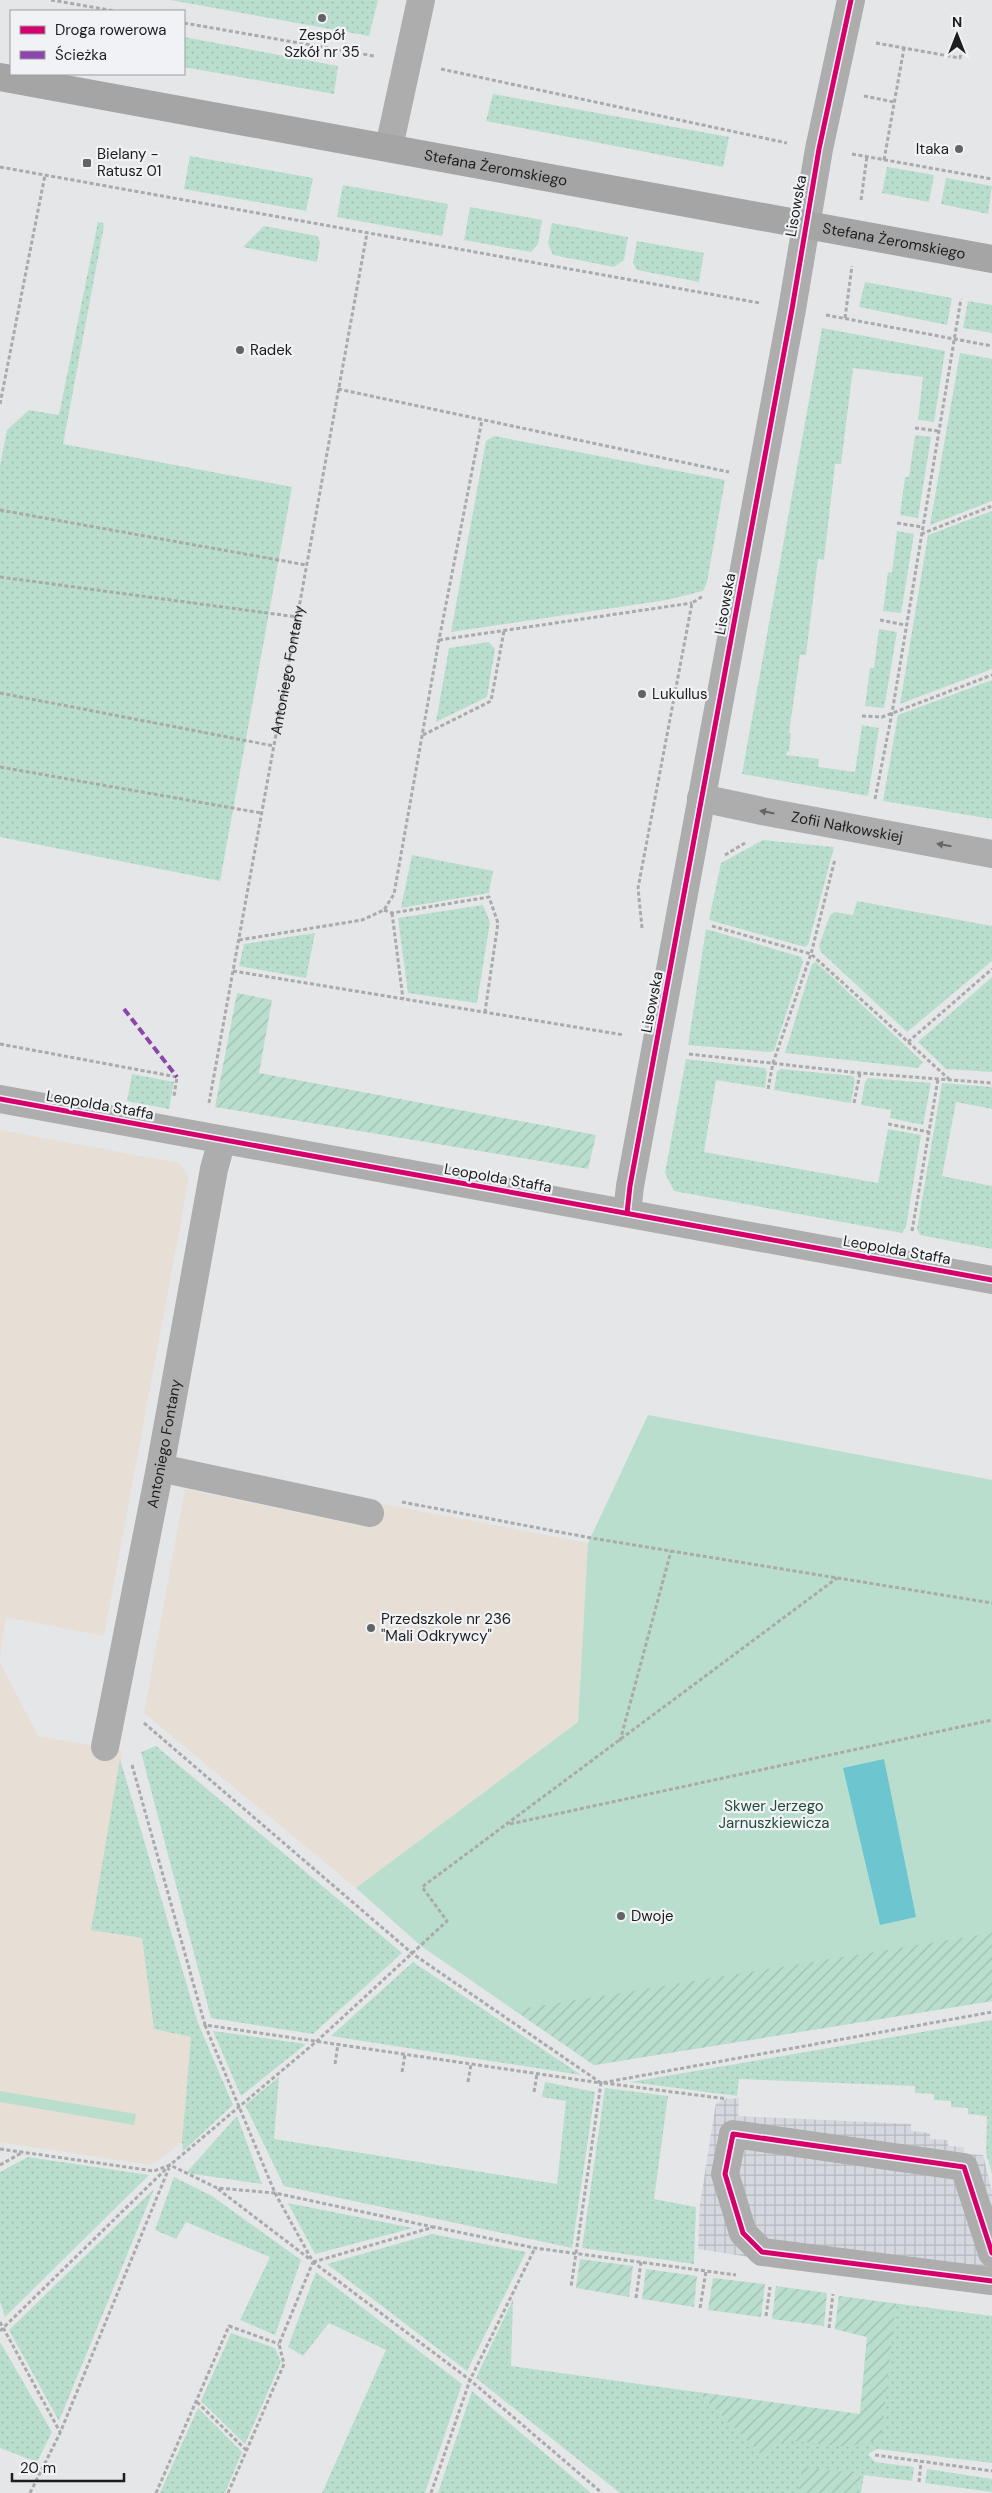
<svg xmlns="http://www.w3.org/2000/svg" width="992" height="2493" font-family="'DM Sans',sans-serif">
<defs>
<pattern id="industrial-grid" width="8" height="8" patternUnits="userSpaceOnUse" patternTransform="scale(1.25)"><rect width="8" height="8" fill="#d5d8de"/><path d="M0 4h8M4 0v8" fill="none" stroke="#b6b9be"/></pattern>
<pattern id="grass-dots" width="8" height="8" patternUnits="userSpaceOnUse" patternTransform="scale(1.25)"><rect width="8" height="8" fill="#badece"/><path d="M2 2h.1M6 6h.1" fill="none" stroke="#9fbeb0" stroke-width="1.8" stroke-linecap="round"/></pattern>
<pattern id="garden-furrows" width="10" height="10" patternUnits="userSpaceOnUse" patternTransform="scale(1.25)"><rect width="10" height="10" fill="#badece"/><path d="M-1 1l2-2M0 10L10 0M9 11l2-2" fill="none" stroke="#9fbeb0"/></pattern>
</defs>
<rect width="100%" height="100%" fill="#e5e6e7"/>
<path fill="url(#industrial-grid)" d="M739,2098L738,2116L911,2124V2131L930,2133V2139L948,2140V2146L964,2147V2154L983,2155L992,2191V2295L698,2249L700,2204L716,2103L727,2099Z"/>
<path fill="#e7ded5" d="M0,1130L179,1163L189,1178L104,1636L6,1617L0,1656Z
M185,1489L366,1527L372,1502L588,1543L578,1722L356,1888L144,1713Z
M0,1663L38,1736L122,1751L92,1930L142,1938L154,2029L191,2037L182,2142L151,2165L0,2142Z"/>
<path fill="url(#grass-dots)" d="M170,0H378L369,36Z
M184,37L338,66L334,94L184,67Z
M493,94L729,137L723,167L486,121Z
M190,156L313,178L306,211L184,189Z
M887,167L934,175L929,202L882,193Z
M946,178L992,186L988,214L941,204Z
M343,185L448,204L442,236L337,217Z
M470,207L542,220L538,244L531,252L464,240Z
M98,222L103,223L104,226L63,444L292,487L220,881L0,837V466L7,430L29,410L59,415Z
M552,223L628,237L624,260L614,267L553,255L548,243Z
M264,226L317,236L320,242L317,262L243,247Z
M637,241L704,253L699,282L637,270L633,263Z
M865,282L952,298L947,325L859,307Z
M968,301L992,305V333L963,328Z
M822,328L945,351L934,422L918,420L923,377L853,368L841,464H835L824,560L818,559L806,655H800L789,733H791L789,752L787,751L786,755L819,759L818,767L855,772L862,725L879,728L868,796L742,774Z
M960,353L992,359V501L930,525Z
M915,435L931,437L918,518L900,515L905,477H909Z
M494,436L725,480L707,582L703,591L667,600L451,632L486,441Z
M992,511V669L900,704L928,535Z
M897,531L914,534L901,613L883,611L888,572L892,573Z
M879,629L897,632L884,708L865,706L870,668H874Z
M489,642L495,649L487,697L436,722L449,648Z
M992,680V819L883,801L898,715Z
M763,840L834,847L808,945L805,947L709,920L721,863Z
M412,855L493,871L489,893L401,908Z
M857,901L992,926V961L907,1032L821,952L819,946L830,915L835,912L853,915Z
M483,905L490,922L477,1003L408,993L398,918Z
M706,929L801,957L803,962L774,1051L770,1052L688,1045Z
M315,933L306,978L239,966L244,944Z
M816,962L923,1062L918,1068L785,1053L812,964Z
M992,977V1072L946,1069L918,1042Z
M686,1059L765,1068L767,1072L765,1088L716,1080L704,1152L878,1183L888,1129L921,1135L906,1227L902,1233L674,1191L665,1173Z
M781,1069L853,1076L855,1080L851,1103L774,1090L777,1071Z
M132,1074L174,1082L169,1109L127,1101Z
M868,1078L931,1083L923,1125L890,1118L891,1110L861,1105L865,1082Z
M942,1083L992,1087V1109L956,1102L942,1176L992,1186V1249L920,1235L917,1229Z
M156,1746L402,1953L313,2034L211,2018L141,1752Z
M120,1759L198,2023L233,2105L183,2151L182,2142L191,2037L154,2029L142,1938L91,1930Z
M413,1962L581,2075L331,2036Z
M992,2020V2174L986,2153L987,2116L968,2114V2108L951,2107V2101L934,2100V2094L915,2093V2086L739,2079L737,2096L631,2082Z
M213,2031L306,2044L241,2096Z
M279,2077L274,2139L557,2184L566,2101L542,2097L545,2082L595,2092L572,2248L284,2186L245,2105Z
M605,2088L668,2096L654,2199L696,2207L694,2264L582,2248Z
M237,2116L262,2184L186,2173Z
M28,2157L149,2175L5,2317L0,2301V2172Z
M174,2177L212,2196L301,2260L275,2335L240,2320L270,2257L186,2222L176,2239L155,2230Z
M154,2189L59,2421L9,2330Z
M288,2203L413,2228L315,2254Z
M432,2234L526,2252L467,2371L327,2264Z
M316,2272L462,2384L425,2493H322L386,2350L329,2323L303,2356L288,2347Z
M839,2296L992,2316V2463L877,2449L868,2454L875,2462L914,2467L912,2481L864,2475L861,2493H620L476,2378L513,2299L511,2366L860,2415L867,2337L835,2329Z
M231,2333L275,2348L281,2362L245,2444L201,2401Z
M0,2342L52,2432L37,2462L0,2448Z
M472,2391L591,2493H438Z
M198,2408L242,2452L225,2493H160Z
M927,2469L992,2479V2492L925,2483Z"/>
<path fill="#badece" d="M648,1415L992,1480V2001L594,2065L421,1946L356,1888L578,1722L588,1543Z
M0,2091L136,2114L134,2125L0,2102Z"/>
<path fill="url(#garden-furrows)" d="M237,993L272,1000L259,1073L596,1135L588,1169L215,1107Z
M992,1933V2001L594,2065L514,2010Z
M580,2259L633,2266L629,2297L576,2288Z
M646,2269L697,2276L694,2307L642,2299Z
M713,2278L765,2284L761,2317L708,2310Z
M776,2286L827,2293L824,2326L772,2319Z
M839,2296L896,2304L881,2439L846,2447L786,2440L763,2456L698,2392L860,2414L867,2337L835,2329Z
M802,2467L861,2474L859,2493H799Z"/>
<path fill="#6dc6cf" d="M884,1759L916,1917L880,1925L843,1768Z"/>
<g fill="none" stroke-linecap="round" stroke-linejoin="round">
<g stroke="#aaaaab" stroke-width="3" stroke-dasharray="4 2.5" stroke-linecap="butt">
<path d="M51,0L115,11"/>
<path d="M184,23L374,56"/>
<path d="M876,43L960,58L963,46"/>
<path d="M441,69L787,143"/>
<path d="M864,96L894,102"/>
<path d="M852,154L992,179"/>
<path d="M884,160L904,48"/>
<path d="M0,167L760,303"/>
<path d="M861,200L867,156"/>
<path d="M826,315L992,346"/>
<path d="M845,318L852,266"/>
<path d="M338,389L729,472"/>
<path d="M0,404L45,175"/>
<path d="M915,428L938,431"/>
<path d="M0,510L306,565"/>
<path d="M897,523L922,527"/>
<path d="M921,534L992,506"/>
<path d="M0,577L297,617"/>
<path d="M880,620L905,625"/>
<path d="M439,640L692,603"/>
<path d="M0,693L274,746"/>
<path d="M862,716L882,717L992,675"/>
<path d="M423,735L491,701L504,631"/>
<path d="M0,767L261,813"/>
<path d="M875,799L892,713L961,299"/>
<path d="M725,855L745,843"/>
<path d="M384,910L392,913L489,897L498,923L485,1012"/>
<path d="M392,913L403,999"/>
<path d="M712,926L811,954L950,1080"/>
<path d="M642,928L638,888L692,603L703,596"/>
<path d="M239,940L362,920L384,910L394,894L439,640L482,420"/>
<path d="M233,971L624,1035"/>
<path d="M908,1042L992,969"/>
<path d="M0,1044L177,1077L174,1096"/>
<path d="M689,1054L860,1073L992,1083"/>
<path d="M768,1089L773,1063L811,954L835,859"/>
<path id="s1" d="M209,1103L367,233"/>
<path d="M854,1103L860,1073"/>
<path d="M888,1124L929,1132"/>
<path d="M912,1231L938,1079"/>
<path d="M402,1502L591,1538L992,1603"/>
<path d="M144,1723L413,1954L601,2083L992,2012"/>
<path d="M620,1741L671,1551"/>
<path d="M132,1765L205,2025L601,2083L571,2287"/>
<path d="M510,1824L992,1720"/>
<path d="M205,2025L275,2193L313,2262L470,2380L602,2493"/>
<path d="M335,2064L338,2044"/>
<path d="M402,2072L405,2054"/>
<path d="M468,2082L471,2064"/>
<path d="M604,2083L727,2099"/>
<path d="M534,2092L537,2074"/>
<path d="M0,2149L154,2171L170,2165L217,2188L275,2193L433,2227"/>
<path d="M0,2165L23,2152"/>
<path d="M218,2189L311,2260"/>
<path d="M313,2262L434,2227L535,2248L736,2275"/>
<path d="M636,2298L641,2262"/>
<path d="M700,2308L706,2271"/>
<path d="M766,2316L770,2287"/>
<path d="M0,2322L60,2432"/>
<path d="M829,2328L833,2294"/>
<path d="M0,2331L170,2165L317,2041L447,1921L422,1887L837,1578"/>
<path d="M197,2402L246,2450"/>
<path d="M875,2455L992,2471"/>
<path d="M919,2482L921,2462"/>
<path d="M30,2493L60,2433L169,2168"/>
<path d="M156,2493L229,2326L279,2344"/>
<path d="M228,2493L284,2364L279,2344L313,2262"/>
<path d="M431,2493L470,2380L535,2248"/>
</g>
<g stroke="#adadad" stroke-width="28">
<path d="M389,147L421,0"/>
<path id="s2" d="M701,798L767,812L992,854"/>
<path d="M0,1099L992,1280"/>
<path d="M627,1213L630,1186L792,309L819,149L851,0"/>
<path d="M160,1468L370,1513"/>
<path id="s3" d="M105,1747L160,1468L214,1169L222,1140"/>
<path d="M992,2253L964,2167L733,2134L725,2174L743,2233L762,2252L992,2281"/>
</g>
<path stroke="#a5a5a6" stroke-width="28" id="s4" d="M0,77L992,259"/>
<path stroke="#8e44ad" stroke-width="4" stroke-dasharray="8 4" stroke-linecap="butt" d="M124,1009L177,1077"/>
<defs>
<path id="cycleway" d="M0,1099L992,1280
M627,1213L630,1186L792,309L819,149L851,0
M992,2253L964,2167L733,2134L725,2174L743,2233L762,2252L992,2281"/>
</defs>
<use href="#cycleway" stroke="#f1f2f5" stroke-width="8"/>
<use href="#cycleway" stroke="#d6006c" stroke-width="5"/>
</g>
<defs><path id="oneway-solid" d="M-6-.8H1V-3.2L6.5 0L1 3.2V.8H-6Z" transform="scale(1.25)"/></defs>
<g fill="#646566">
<use href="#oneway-solid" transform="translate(767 812) rotate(-169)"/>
<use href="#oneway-solid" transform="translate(944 845) rotate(-170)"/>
</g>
<g fill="#626364" stroke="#f1f2f5" stroke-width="2">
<circle cx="322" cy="18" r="5"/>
<circle cx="959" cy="149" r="5"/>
<rect x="82" y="158" width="10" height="10" rx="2.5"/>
<circle cx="240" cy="350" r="5"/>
<circle cx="642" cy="694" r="5"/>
<circle cx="371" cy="1628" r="5"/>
<circle cx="621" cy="1916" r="5"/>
</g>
<g text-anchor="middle" stroke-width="4.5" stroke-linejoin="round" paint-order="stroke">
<g font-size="15" fill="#1c1d1e" stroke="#f1f2f5" text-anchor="start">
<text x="322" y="40" text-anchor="middle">Zespół<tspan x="322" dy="17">Szkół nr 35</tspan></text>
<text x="949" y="154" text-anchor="end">Itaka</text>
<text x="97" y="159">Bielany -<tspan x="97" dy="17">Ratusz 01</tspan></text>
<text x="250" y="355">Radek</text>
<text x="652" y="699">Lukullus</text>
<text x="381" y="1624">Przedszkole nr 236<tspan x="381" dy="17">"Mali Odkrywcy"</tspan></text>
<text x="631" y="1921">Dwoje</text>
</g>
<g font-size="15" fill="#1c1d1e" stroke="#f1f2f5">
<text dy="5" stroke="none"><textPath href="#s4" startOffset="504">Stefana Żeromskiego</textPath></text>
<text transform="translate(796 206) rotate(-80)" y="5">Lisowska</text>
<text dy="5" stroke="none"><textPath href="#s4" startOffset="909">Stefana Żeromskiego</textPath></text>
<text transform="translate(725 604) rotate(-80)" y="5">Lisowska</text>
<text dy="5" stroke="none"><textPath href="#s1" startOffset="440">Antoniego Fontany</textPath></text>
<text dy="5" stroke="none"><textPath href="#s2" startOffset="149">Zofii Nałkowskiej</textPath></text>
<text transform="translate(652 1002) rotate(-79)" y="5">Lisowska</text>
<text transform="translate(100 1105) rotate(10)" y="5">Leopolda Staffa</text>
<text transform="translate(498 1178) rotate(10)" y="5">Leopolda Staffa</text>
<text transform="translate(897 1250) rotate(10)" y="5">Leopolda Staffa</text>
<text dy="5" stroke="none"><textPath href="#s3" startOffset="309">Antoniego Fontany</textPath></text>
</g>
<g font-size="15" fill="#214a39" stroke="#f1f2f5">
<text x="774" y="1811">Skwer Jerzego<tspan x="774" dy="17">Jarnuszkiewicza</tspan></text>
</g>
</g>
<rect x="10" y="10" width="175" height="65" fill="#f1f2f5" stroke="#9c9d9f"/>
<rect x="20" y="26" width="25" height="8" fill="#d6006c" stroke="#9c9d9f"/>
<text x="55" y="35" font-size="15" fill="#1c1d1e">Droga rowerowa</text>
<rect x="20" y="51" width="25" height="8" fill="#8e44ad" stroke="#9c9d9f"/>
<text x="55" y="60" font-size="15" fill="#1c1d1e">Ścieżka</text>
<g transform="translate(957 35)" stroke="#f1f2f5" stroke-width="4" paint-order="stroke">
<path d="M0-4L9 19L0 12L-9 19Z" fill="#1c1d1e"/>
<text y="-8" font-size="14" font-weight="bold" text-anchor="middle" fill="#1c1d1e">N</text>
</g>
<path d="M12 2473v8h112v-8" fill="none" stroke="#1c1d1e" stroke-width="2.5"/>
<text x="20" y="2473" font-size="15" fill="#1c1d1e" stroke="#f1f2f5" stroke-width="4" paint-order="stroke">20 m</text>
</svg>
